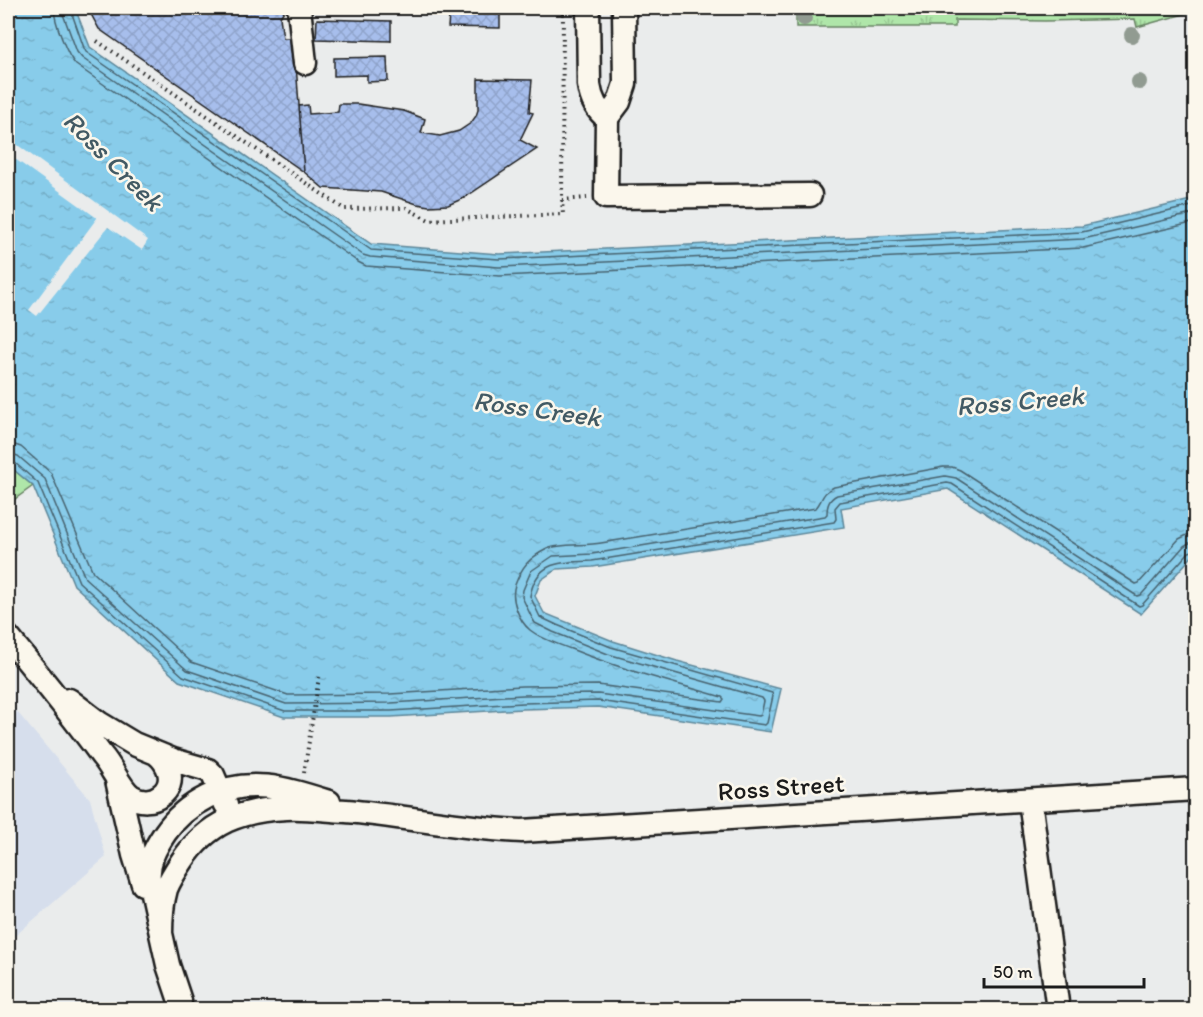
<svg xmlns="http://www.w3.org/2000/svg" width="1203" height="1017" font-family="Itim,sans-serif">
<defs>
<pattern id="grass-tufts" width="24" height="20" patternUnits="userSpaceOnUse" patternTransform="scale(1.5)"><rect width="24" height="20" fill="#afe6a9"/><path d="M3 7l-1-3M5 7V3M7 7l1-3M15 17l-1-3M17 17v-4M19 17l1-3" fill="none" stroke="#96c591"/></pattern>
<pattern id="water-ripples" width="26" height="14" patternUnits="userSpaceOnUse" patternTransform="scale(1.5)"><rect width="26" height="14" fill="#88ccea"/><path d="M2 4q2-2 4 0t4 0M15 11q2-2 4 0t4 0" fill="none" stroke="#75afc8"/></pattern>
<pattern id="building-cross-hatch" width="8" height="8" patternUnits="userSpaceOnUse" patternTransform="scale(1.5)"><rect width="8" height="8" fill="#a7beec"/><path d="M0 0l8 8M0 8l8-8" fill="none" stroke="#8fa3ca"/></pattern>
</defs>
<rect width="100%" height="100%" fill="#eaecec"/>
<filter id="ink" filterUnits="userSpaceOnUse"><feTurbulence type="fractalNoise" baseFrequency=".0167" numOctaves="2"/><feDisplacementMap in="SourceGraphic" scale="12" xChannelSelector="R" yChannelSelector="G"/><feConvolveMatrix kernelMatrix="1 2 1 2 8 2 1 2 1" color-interpolation-filters="sRGB"/></filter>
<g filter="url(#ink)">
<path fill="#d6deec" d="M8,701L90,799L106,857L8,942Z"/>
<path fill="url(#grass-tufts)" stroke="#668162" stroke-width="1.5" d="M1123,8H1195V11L1137,27L1135,19L1045,21L955,20V27H796V13L1027,12L1112,9Z
M8,465L33,486L8,504Z"/>
<path fill="url(#water-ripples)" stroke="#5d8698" stroke-width="1.5" d="M8,8H75L90,47L371,244L499,254L1082,226L1195,199V553L1141,614L948,489L841,508L844,527L593,567L557,569L541,580L535,596L544,613L613,641L677,661L781,689L771,732L598,707L523,709L391,717H284L179,681L74,585L33,486L8,465Z"/>
<path fill="#eaecec" d="M8,138L148,240L142,250L108,227L37,316L29,310L97,218L8,154Z"/>
<g fill="none" stroke-linecap="round" stroke-linejoin="round">
<path stroke="#47626e" stroke-width="1.5" d="M54,8C54,21 67,56 76,65L358,262L366,266L500,276L1083,248L1196,222
M63,8V14L77,52L82,58L363,255L370,257L499,267L1083,239L1196,213
M70,8L84,48L86,52L371,250L499,259L1082,232L1196,205
M8,444L15,445L21,447L51,473L93,572L191,662L288,695L390,694L522,686L598,685L722,702L724,699L722,697C671,682 620,669 571,649C558,644 541,639 530,630C519,621 510,599 515,585C522,566 529,558 547,549C559,543 586,546 601,543C672,532 744,520 816,508C823,500 821,493 834,487L944,467H952L960,470L1136,584L1139,583L1179,539L1187,535L1196,533
M8,453L18,456L45,479L85,578L187,670L286,704L391,703L523,695L598,694L759,716L761,715L764,701L762,698L608,654L553,632L535,623L532,618L522,597L523,590L531,571L553,556L592,554L825,516L827,514C827,505 829,499 837,495L945,476L956,478L1137,596L1141,595L1184,546L1189,543H1196
M8,460L14,462L38,483L79,582L183,676L285,711H391L523,703L598,701L765,725L767,723L773,696L772,693L611,647L557,625L540,617L530,596C537,559 562,563 592,561L834,522L836,519L835,508L840,502L947,483L952,484L1139,606L1142,605L1189,552L1196,550"/>
<path stroke="#425a64" stroke-width="1.5" stroke-dasharray="8 6" stroke-linecap="butt" d="M1196,381H1194L1196,392"/>
</g>
<path fill="url(#building-cross-hatch)" stroke="#1c1c1c" stroke-width="1.5" d="M90,8H286L280,17L283,38H294L304,172L99,29L92,16Z
M432,8H500V28L448,27L449,16Z
M317,19L391,21V41L316,39Z
M387,57L388,81L367,82V75L334,76V58Z
M478,79L532,80L529,112L533,113L520,140L537,149L464,198L448,205L429,206L417,204L381,192L323,188L304,172L299,106L308,105L309,114L338,112L339,104H358L404,111L425,119L421,133L440,136L459,131L471,123L476,116L478,110Z"/>
<g fill="none" stroke-linecap="round" stroke-linejoin="round">
<defs>
<path id="minor" d="M299,8L305,63
M588,8L589,85C591,99 596,110 607,118
M624,8L625,84L619,102L607,118L606,197L810,195
M8,637C40,676 72,715 102,756C112,767 120,788 131,796C140,802 153,802 161,795C177,783 169,763 156,753
M69,700L99,723L134,744L173,760L208,770L213,775L226,805
M117,780L134,855L143,884
M1030,800L1058,1010
M161,934C161,919 162,903 166,889C170,879 176,870 182,861C208,822 241,810 287,808C306,807 326,810 346,811C405,816 463,829 522,831L1196,789
M180,1001L168,965L149,880C147,862 155,848 165,833C176,817 189,806 207,797C249,776 287,789 329,802"/>
</defs>
<use href="#minor" stroke="#1c1c1c" stroke-width="27"/>
<path stroke="#1c1c1c" stroke-width="4" stroke-dasharray="1.5 4.5" stroke-linecap="butt" d="M563,8L562,200L587,198
M97,41L344,209L406,208L429,220L563,214L562,200
M304,773L319,677"/>
<use href="#minor" stroke="#fbf7ec" stroke-width="22"/>
</g>
<g fill="#919b91">
<circle cx="804" cy="18" r="8"/>
<circle cx="1132" cy="35" r="8"/>
<circle cx="1139" cy="82" r="8"/>
</g>
</g>
<g text-anchor="middle" stroke-width="5" stroke-linejoin="round" paint-order="stroke">
<g font-size="26" fill="#1c1c1c" stroke="#fbf7ec">
<text transform="translate(781 787) rotate(-4)" y="9">Ross Street</text>
</g>
<g font-size="27" font-style="italic" fill="#425a64" stroke="#fbf7ec">
<text transform="translate(113 161) rotate(45)" y="9">Ross Creek</text>
<text transform="translate(1020 401) rotate(-5)" y="9">Ross Creek</text>
<text transform="translate(537 409) rotate(8)" y="9">Ross Creek</text>
</g>
</g>
<rect width="1203" height="1017" fill="none" stroke="#fbf7ec" stroke-width="30"/>
<rect x="15" y="15" width="1173" height="987" fill="none" stroke="#1c1c1c" stroke-width="2" filter="url(#ink)"/>
<path d="M984 978v9h160v-9" fill="none" stroke="#1c1c1c" stroke-width="3"/>
<text x="993" y="978" font-size="18" fill="#1c1c1c" stroke="#fbf7ec" stroke-width="4.5" paint-order="stroke">50 m</text>
</svg>
